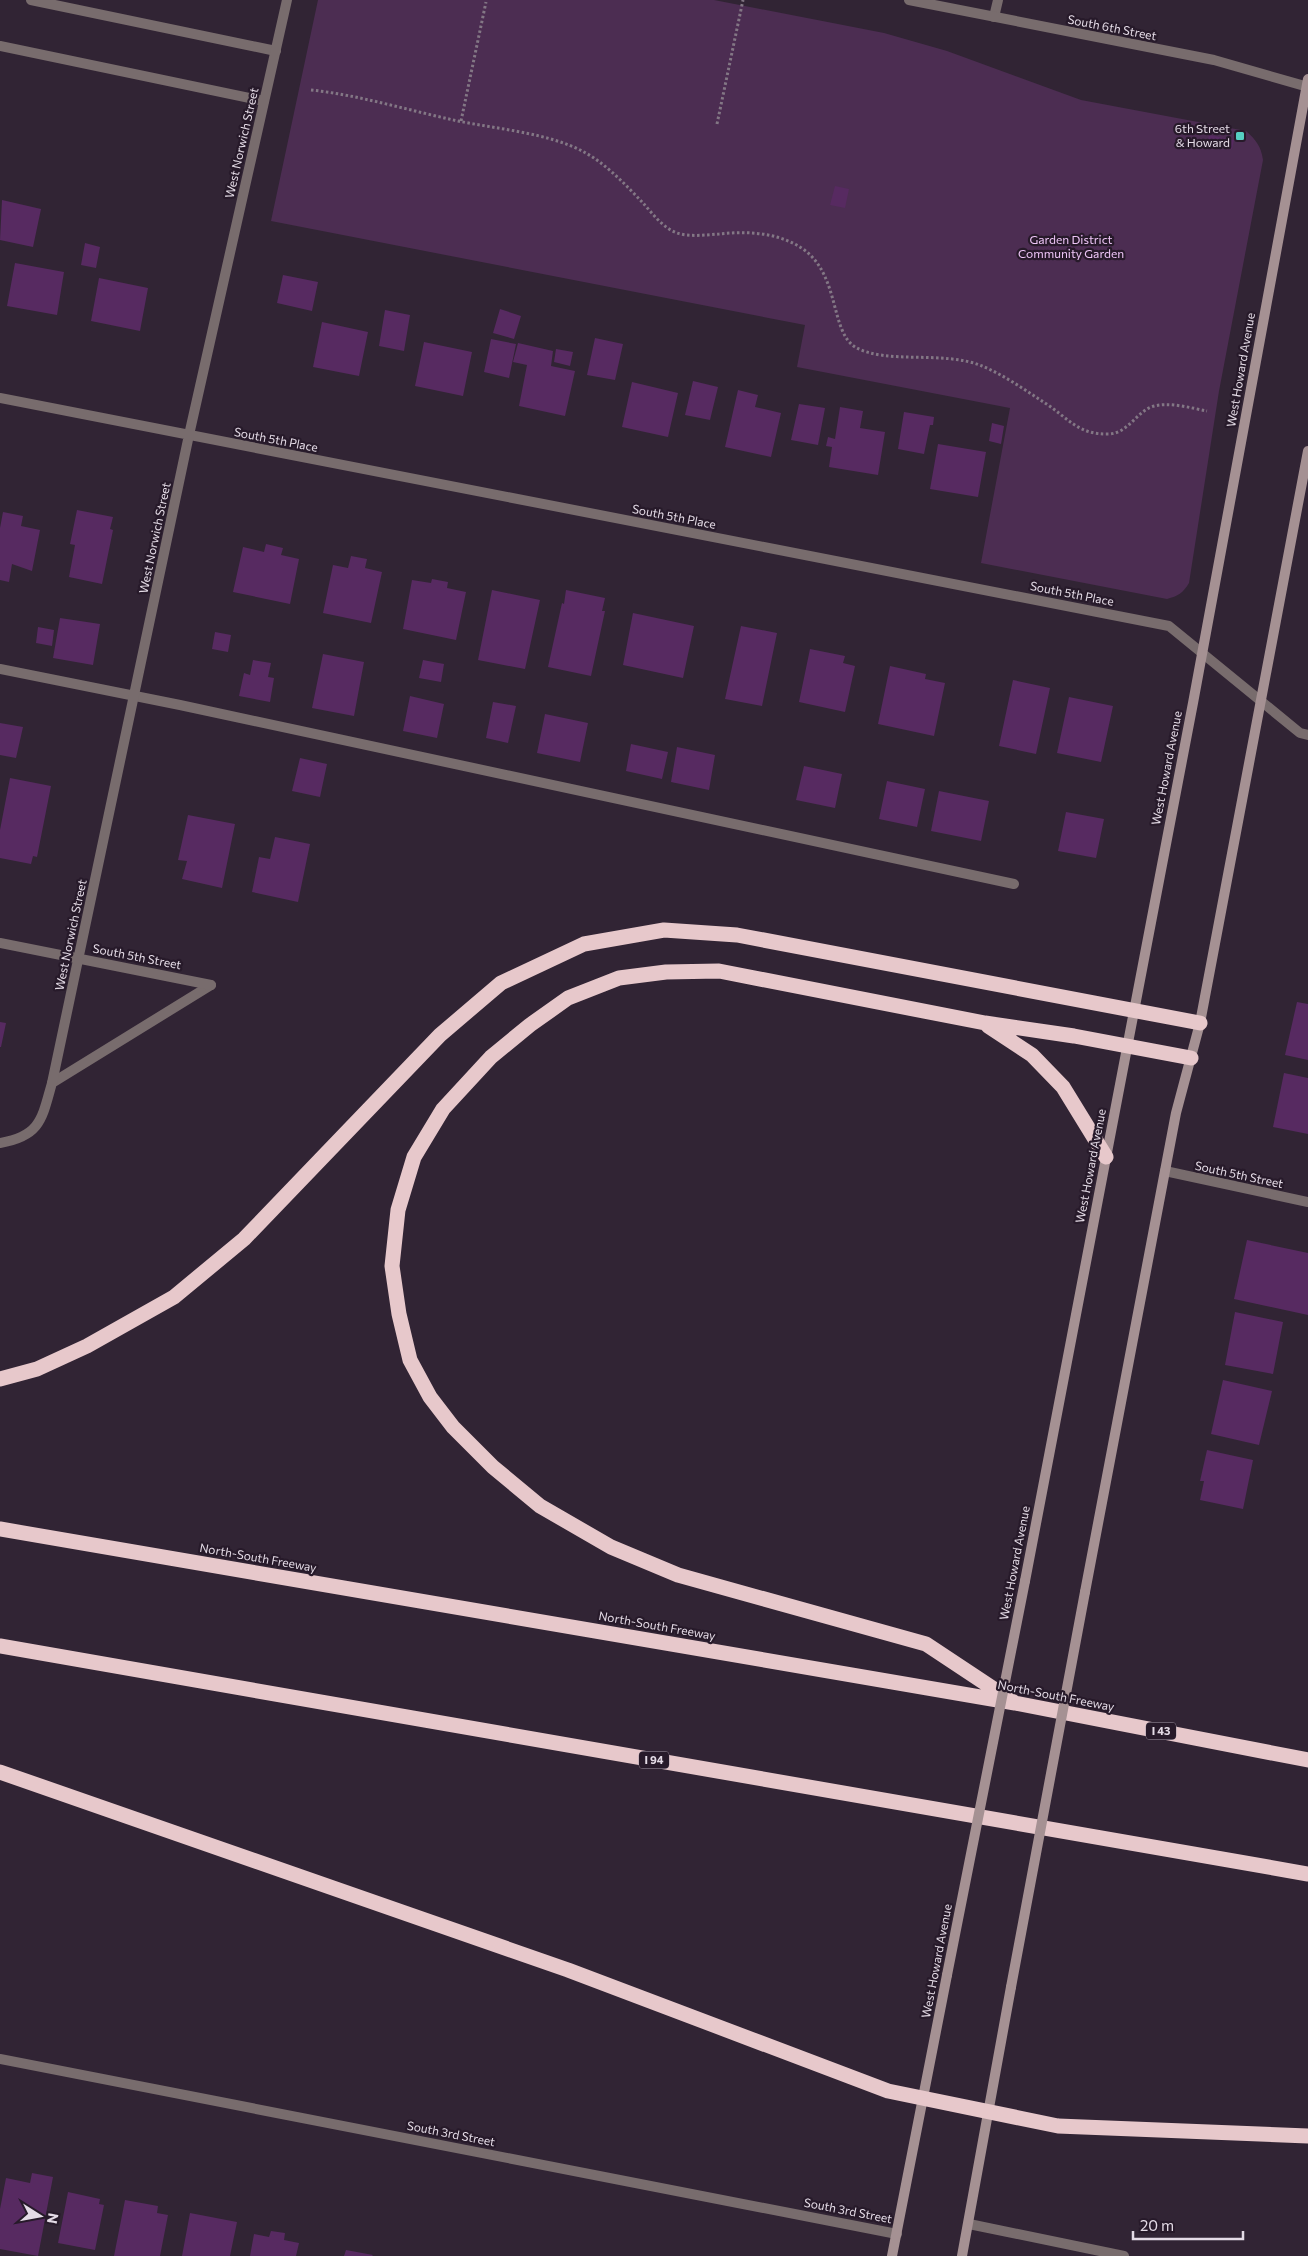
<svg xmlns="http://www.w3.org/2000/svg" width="1308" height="2256" font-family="Commissioner,sans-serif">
<rect width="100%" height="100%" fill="#312434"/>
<path fill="#4c2d52" d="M318,0H714L884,33L947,51L1081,100L1246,131C1256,140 1261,146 1263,160L1219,391L1189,583C1183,593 1178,596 1167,599L981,563L1010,408L797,367L805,325L271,221Z"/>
<path fill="#572a61" d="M1209,135L1234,140L1232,149L1207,144Z
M835,186L849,189L845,208L830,205Z
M2,200L41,209L33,247L0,240Z
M85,243L100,247L96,268L81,265Z
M15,263L64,272L57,315L7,306Z
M283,275L318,282L312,311L277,303Z
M99,278L148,288L140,331L91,321Z
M500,309L521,316L514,339L493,333Z
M385,310L410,315L404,351L379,346Z
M322,322L368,332L359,376L313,367Z
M595,338L623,344L615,380L587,375Z
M491,339L516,344L509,378L484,372Z
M424,342L472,352L463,396L415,386Z
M518,343L553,351L551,366L575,371L565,416L519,406L527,365L513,362Z
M556,349L573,352L570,366L554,362Z
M693,381L718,387L710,420L685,415Z
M632,382L678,393L668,437L622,427Z
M738,390L758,395L755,407L781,413L771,457L725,447Z
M799,404L825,408L818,445L791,440Z
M840,407L863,411L860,428L885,432L878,475L829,467L832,447L826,446L828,437L835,439Z
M904,412L934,417L933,425H930L924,454L898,449Z
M992,423L1004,426L1001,444L989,441Z
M938,444L986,452L978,497L930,489Z
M77,510L113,517L110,529L113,530L102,584L69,577L75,545L70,544Z
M3,512L23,516L21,526L40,530L32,571L12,564L9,582L0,580V528Z
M266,544L283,548L281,555L299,559L290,604L233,592L243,547L264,552Z
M351,556L367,559L365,568L382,572L371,623L323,613L333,565L348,568Z
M432,579L448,582L447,588L466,592L456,640L403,629L412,580L431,583Z
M492,590L540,600L525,669L478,660Z
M566,590L605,598L602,611H605L591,676L548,667L562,603L564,604Z
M633,613L694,626L683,678L623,665Z
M60,618L100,624L93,665L53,658Z
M741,626L777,633L762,706L725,699Z
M38,627L54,630L52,646L36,643Z
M215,632L231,635L228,652L212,649Z
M810,649L845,656L843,663L855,666L845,712L799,702Z
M323,654L364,662L354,716L312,708Z
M253,660L271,663L268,677L274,678L270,702L239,696L244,673L250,675Z
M423,660L444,664L441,682L419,678Z
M890,666L926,674L925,679L945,683L934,736L878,724Z
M1013,680L1050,688L1036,754L999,746Z
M410,696L444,704L437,738L403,731Z
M1069,697L1113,706L1101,762L1057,753Z
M493,702L516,706L508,743L486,738Z
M545,714L588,723L580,762L537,753Z
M0,723L23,727L16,758L0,755Z
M631,744L668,752L662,779L626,771Z
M677,747L715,755L709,790L671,782Z
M300,758L327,764L320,797L292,791Z
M804,766L842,774L835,808L796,800Z
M10,778L51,786L37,857L33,856L31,864L0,858V830Z
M887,781L925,789L917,827L879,819Z
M939,791L989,801L981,841L931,831Z
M1066,812L1104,819L1096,858L1058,851Z
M188,815L235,824L222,888L182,879L187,861L178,860Z
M275,837L310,844L298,902L252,892L259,857L270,859Z
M1297,1002L1308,1004V1060L1285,1055Z
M0,1022L6,1023L1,1047H0Z
M1284,1073L1308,1078V1134L1273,1127Z
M1247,1240L1308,1253V1315L1234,1299Z
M1235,1312L1283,1322L1273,1374L1225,1365Z
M1223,1380L1272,1391L1259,1445L1211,1434Z
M1207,1450L1253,1460L1243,1509L1200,1500L1204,1481H1200Z
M32,2173L53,2177L38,2256L0,2249V2209L6,2178L30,2183Z
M68,2192L100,2199L99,2204L104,2205L95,2250L58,2243Z
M125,2200L158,2206L157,2213L168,2215L160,2256H114Z
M190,2213L237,2222L230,2256H182Z
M271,2231L285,2233L284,2240L299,2243L296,2256H250L254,2234L269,2237Z
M346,2250L373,2255L372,2256H344Z"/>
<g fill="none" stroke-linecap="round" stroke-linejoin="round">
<path stroke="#837785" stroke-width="3" stroke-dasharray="2.5 2.5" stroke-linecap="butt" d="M311,90C359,95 411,111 458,121C497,129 549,133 584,152C605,163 626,185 643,203C652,213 663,228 677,233C689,237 706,235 719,234C747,231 778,232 803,249C840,275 830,331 855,347C886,365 944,350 982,366C1004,375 1025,390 1045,403C1067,417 1078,435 1108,434C1127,434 1136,413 1151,407C1167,401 1191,408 1207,411
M461,121L486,2
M717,124L743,0"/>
<path stroke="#786c6d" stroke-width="10" d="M31,0L276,51
M994,17L998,0
M0,46L264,101
M0,669L180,705L1014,884
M0,1143C41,1136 42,1118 52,1083L211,985"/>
<path stroke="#786c6d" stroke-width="10" d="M0,398L1169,626L1300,733L1308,735
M0,943L211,985
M52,1083L189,435L287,0
M1165,1171L1308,1202
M0,2059L897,2234
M969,2224L1124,2256"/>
<path stroke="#786c6d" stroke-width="10" d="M909,0L1214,60L1308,87"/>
<path stroke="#a59193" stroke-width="10" d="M1025,1581L1193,703L1308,79
M1085,1592L1176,1113L1200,1023L1308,451
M892,2256L947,1975
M962,2256L1011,1987"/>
<path stroke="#e7c8cb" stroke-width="15" d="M988,1026L1032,1055L1063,1087L1106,1157
M0,1379L37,1369L87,1346L174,1297L244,1239L440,1035L501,983L584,944L664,930L737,935L1200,1023
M0,1529L1015,1703L1308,1760
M0,1646L1308,1874
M1015,1703L926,1644L678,1575L611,1547L540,1506L493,1467L453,1427L430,1397L410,1360L399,1314L392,1266L398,1210L414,1157L443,1109L491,1057L530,1025L568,998L619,978L666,972L719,971L985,1023L1074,1036L1191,1058
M0,1772L568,1970L888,2091L1058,2126L1308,2136"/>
<path stroke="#a59193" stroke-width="10" d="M947,1975L1025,1581
M1011,1987L1085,1592"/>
</g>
<rect fill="#56cec2" stroke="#271a2a" stroke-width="2" x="1235" y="131" width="10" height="10" rx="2.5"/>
<g text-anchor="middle" stroke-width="4.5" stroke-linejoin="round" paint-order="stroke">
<g fill="#271a2a" stroke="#aba1ae" stroke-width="1">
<rect x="1146" y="1722.5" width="30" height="17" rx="4"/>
<rect x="639" y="1751.5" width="30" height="17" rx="4"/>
</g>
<g font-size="11" font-weight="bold" fill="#e4dbe6">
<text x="1161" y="1735">I 43</text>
<text x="654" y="1764">I 94</text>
</g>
<g font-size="12" fill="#e4dbe6" stroke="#271a2a">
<text transform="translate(1112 28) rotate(11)" y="4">South 6th Street</text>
<text transform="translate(242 143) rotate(-77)" y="4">West Norwich Street</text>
<text transform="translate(1241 370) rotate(-80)" y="4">West Howard Avenue</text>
<text transform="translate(276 440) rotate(11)" y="4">South 5th Place</text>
<text transform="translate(674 517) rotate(11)" y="4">South 5th Place</text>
<text transform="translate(155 538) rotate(-78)" y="4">West Norwich Street</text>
<text transform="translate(1072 594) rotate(11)" y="4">South 5th Place</text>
<text transform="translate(1167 768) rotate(-79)" y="4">West Howard Avenue</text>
<text transform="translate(71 935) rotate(-78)" y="4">West Norwich Street</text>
<text transform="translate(137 957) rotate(11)" y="4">South 5th Street</text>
<text transform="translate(1091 1166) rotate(-79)" y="4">West Howard Avenue</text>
<text transform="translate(1239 1175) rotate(12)" y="4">South 5th Street</text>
<text transform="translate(258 1558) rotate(10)" y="4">North-South Freeway</text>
<text transform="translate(1015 1563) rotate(-79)" y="4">West Howard Avenue</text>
<text transform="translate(657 1626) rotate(10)" y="4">North-South Freeway</text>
<text transform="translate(1056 1696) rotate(11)" y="4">North-South Freeway</text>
<text transform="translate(937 1961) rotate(-79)" y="4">West Howard Avenue</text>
<text transform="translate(451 2134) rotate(11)" y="4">South 3rd Street</text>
<text transform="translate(848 2211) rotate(11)" y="4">South 3rd Street</text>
</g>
<g font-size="12" fill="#e4dbe6" stroke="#271a2a" text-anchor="end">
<text x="1230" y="133">6th Street<tspan x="1230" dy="14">&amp; Howard</tspan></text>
</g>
<g font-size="12" fill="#eec5f7" stroke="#271a2a">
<text x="1071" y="244">Garden District<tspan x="1071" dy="14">Community Garden</tspan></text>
</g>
</g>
<g transform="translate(40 2216) rotate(101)" stroke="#271a2a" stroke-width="4" paint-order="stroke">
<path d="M0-4L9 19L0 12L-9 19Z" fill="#e4dbe6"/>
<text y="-8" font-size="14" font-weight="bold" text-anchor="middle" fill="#e4dbe6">N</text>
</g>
<path d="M1133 2231v8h110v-8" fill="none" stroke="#e4dbe6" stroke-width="2.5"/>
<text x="1140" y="2231" font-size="15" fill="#e4dbe6" stroke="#271a2a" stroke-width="4" paint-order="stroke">20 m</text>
</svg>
